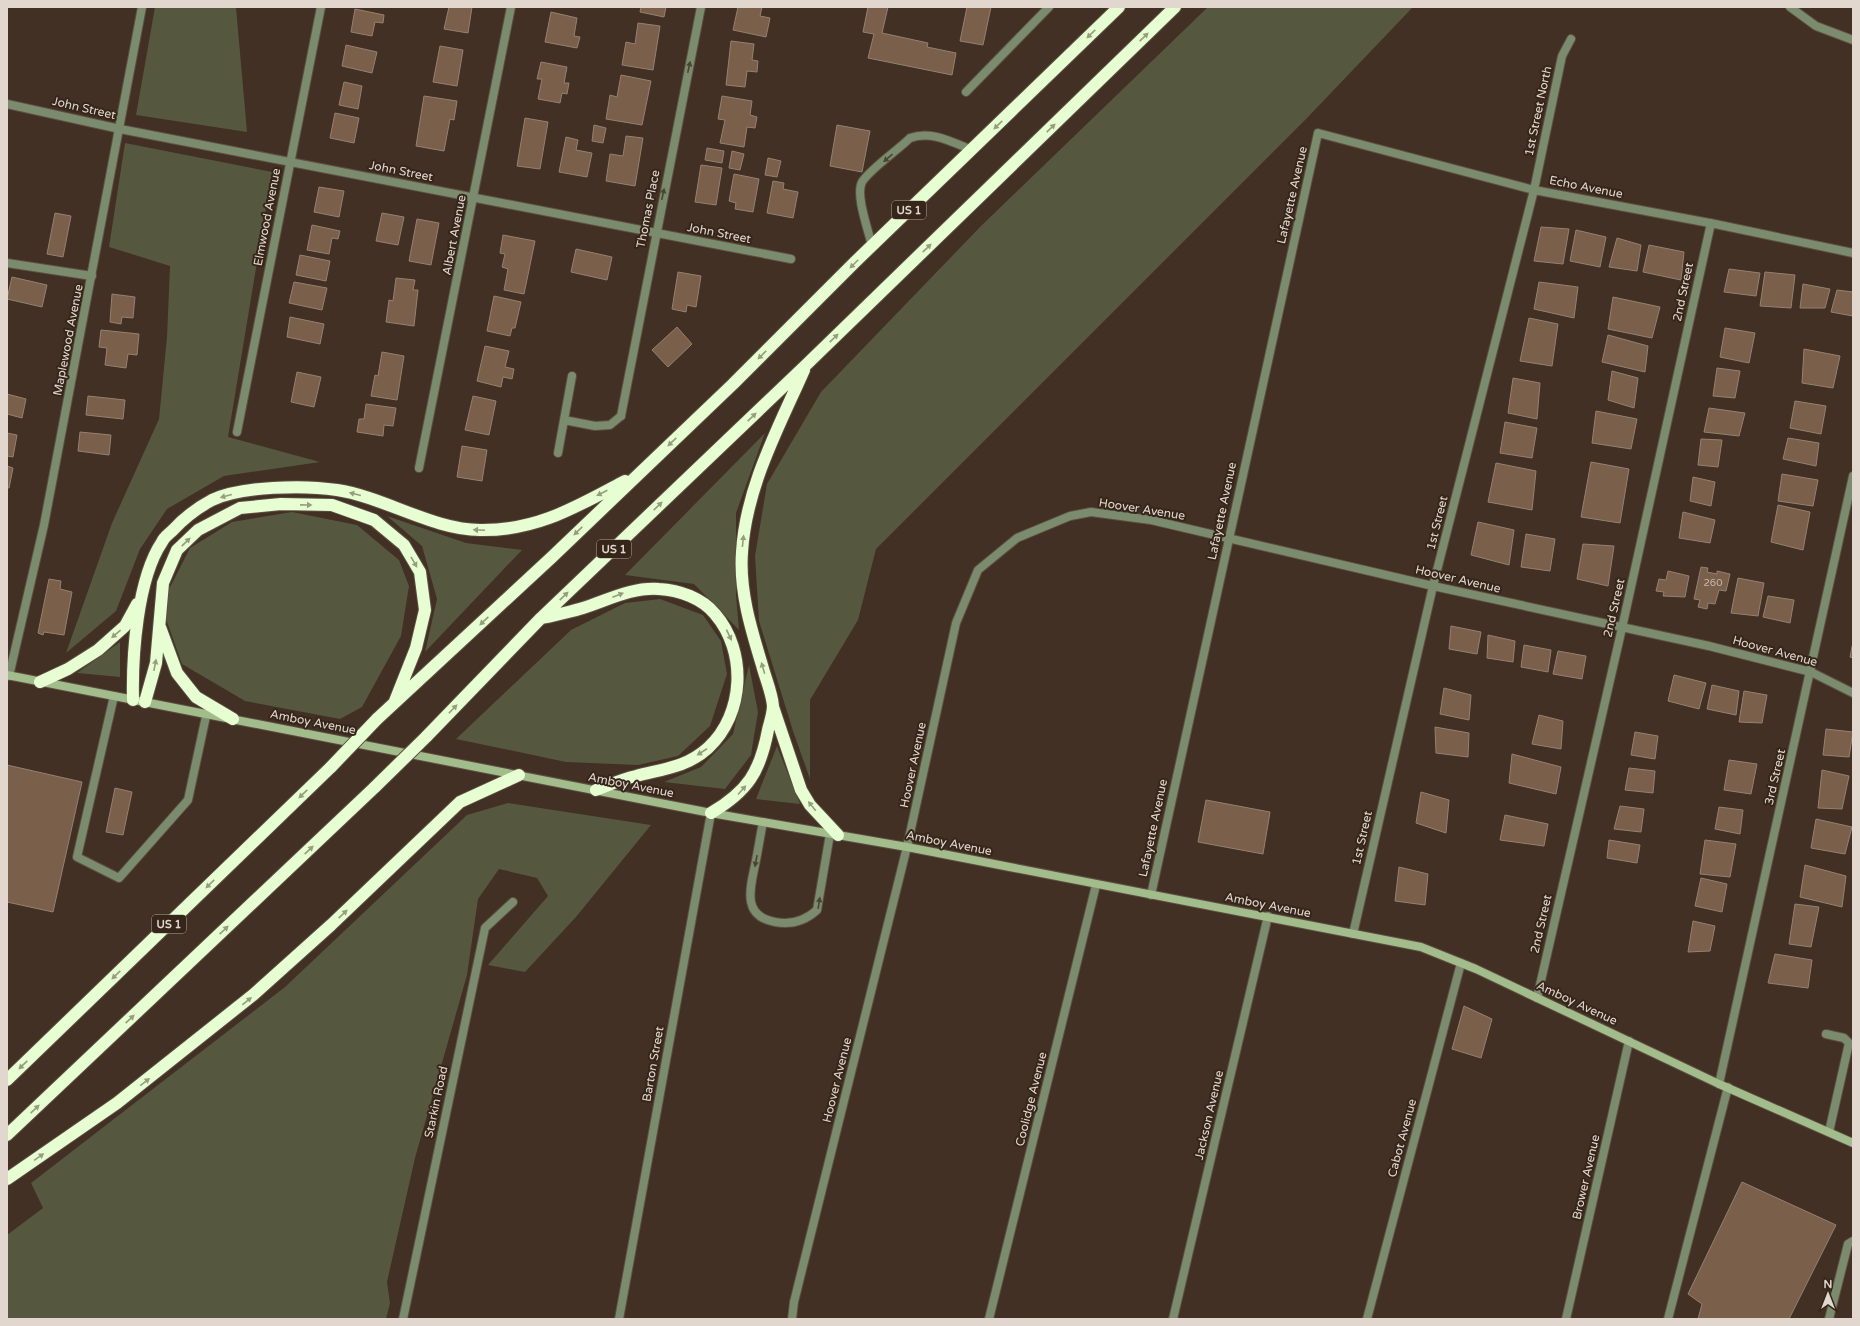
<svg xmlns="http://www.w3.org/2000/svg" width="1860" height="1326" font-family="'Varela Round',sans-serif">
<rect width="100%" height="100%" fill="#413023"/>
<path fill="#55573f" d="M155,7H236L247,132L136,115Z
M1208,7H1413L1308,117L876,549L858,620L810,700V779L793,731L759,621L755,556L767,484L821,392L981,226Z
M125,143L272,172L228,437L320,462L224,476L167,509L140,549L116,611L66,653L112,523L159,419L167,337L170,266L109,247Z
M765,433L736,513V595L739,630L694,584L625,575Z
M292,512L357,525L399,560L409,586L401,636L362,707L340,719L245,701L182,664L166,619L167,593L190,548L232,522Z
M387,516L466,543L522,550L425,652L437,599L422,546Z
M660,599L703,615L721,641L727,674L710,726L678,756L638,765L566,762L456,739L571,630L625,603Z
M120,642V677L77,673Z
M749,665L758,712L751,755L725,789L664,782L701,767L733,734Z
M777,746L800,804L756,799Z
M508,803L651,825L576,917L525,972L488,965L548,896L537,878L499,869L478,899L467,975L415,1158L387,1282L390,1303L386,1319H7V1235L43,1208L31,1183L285,987L467,815Z"/>
<path fill="#7a5f4a" stroke="#958171" d="M449,7H472L468,33L444,29Z
M641,7H666L664,17L640,12Z
M738,7H762L760,16L770,18L766,37L733,30Z
M868,7H888L882,33L928,43L927,47L956,53L952,75L868,58L874,34L863,32Z
M967,7H991L983,45L960,41Z
M355,9L384,15L383,23L375,22L372,36L351,32Z
M551,12L577,18L574,36L580,37L577,48L545,42Z
M638,23L660,26L653,70L622,65L626,42L635,44Z
M731,41L754,44L752,60L758,61L757,72L747,71L745,87L726,85Z
M346,45L377,52L372,73L342,66Z
M440,46L463,50L457,86L433,82Z
M541,62L567,67L564,83H569L567,94L562,93L560,103L538,99L542,79H537Z
M621,75L651,81L642,125L606,119L610,95L617,97Z
M344,82L362,86L358,109L339,105Z
M424,96L457,101L454,120L450,119L444,151L416,146Z
M722,96L752,101L750,115L757,117L755,128L747,127L744,147L720,143L725,120L718,119Z
M335,113L359,118L354,143L330,138Z
M525,118L548,122L540,169L517,166Z
M594,125L606,128L603,143L592,141Z
M837,125L870,131L862,172L830,166Z
M626,136L643,138L635,186L606,181L610,154L623,156Z
M566,137L578,140L576,150L592,153L587,177L559,172Z
M707,148L724,151L722,163L705,160Z
M732,151L744,154L740,170L729,168Z
M768,158L781,161L777,177L765,175Z
M701,165L722,168L716,205L695,202Z
M734,174L759,179L753,212L735,209L736,203L729,201Z
M773,181L784,183L783,189L798,192L793,218L767,213Z
M319,187L344,191L339,217L314,212Z
M55,213L71,216L63,257L47,254Z
M382,213L404,217L398,245L376,241Z
M417,219L439,223L431,265L409,261Z
M312,225L340,231L338,239L332,238L329,254L307,250Z
M1541,227L1569,229L1563,264L1534,261Z
M1576,230L1606,237L1600,267L1570,261Z
M503,235L535,241L524,294L504,290L508,269L502,267L505,254L500,253Z
M1617,238L1641,245L1637,271L1609,267Z
M1649,245L1684,252L1681,280L1643,272Z
M576,249L612,257L607,280L571,272Z
M300,255L330,261L326,281L296,275Z
M1729,269L1760,273L1756,296L1724,292Z
M678,272L701,276L696,307L687,305L686,312L672,309Z
M1765,272L1795,275L1791,308L1760,306Z
M12,277L47,285L42,307L7,299Z
M396,278L415,280L413,290H418L414,326L386,322L389,300L393,301Z
M294,282L327,288L322,310L289,303Z
M1539,282L1578,287L1574,318L1534,309Z
M1803,284L1830,289L1825,308H1800Z
M1837,290L1853,292V316L1831,312Z
M112,294L135,297L133,318L122,317L121,324L110,322Z
M494,296L521,302L515,328H512L510,336L487,331Z
M1613,297L1660,307L1652,338L1608,329Z
M290,317L324,324L320,344L287,337Z
M1529,318L1558,324L1552,366L1520,361Z
M677,327L692,344L668,367L652,350Z
M1725,328L1755,333L1749,363L1720,357Z
M101,330L139,334L137,355L128,354L126,368L105,365L107,348L99,347Z
M1608,335L1648,346L1645,372L1602,362Z
M485,346L509,351L505,367L514,369L512,379L503,377L501,387L477,381Z
M1804,349L1840,356L1833,388L1802,383Z
M382,352L404,356L397,400L371,396L375,375L378,376Z
M1717,368L1740,371L1735,398L1713,396Z
M1612,371L1638,378L1634,408L1608,400Z
M297,372L321,377L314,407L291,402Z
M1513,378L1540,383L1537,419L1508,413Z
M7,394L26,399L22,418L7,414Z
M88,396L125,400L123,419L86,415Z
M473,396L496,401L489,435L465,430Z
M1795,401L1826,406L1821,434L1790,428Z
M366,404L396,408L393,426L384,425L383,436L357,432L359,419H364Z
M1709,408L1745,413L1739,436L1704,432Z
M1596,411L1637,419L1631,449L1592,443Z
M1505,422L1537,428L1532,458L1500,453Z
M80,432L111,435L109,455L78,451Z
M7,433L17,435L13,457L7,456Z
M1788,438L1819,443L1816,466L1783,459Z
M1701,439L1722,440L1718,467L1698,465Z
M462,446L487,450L482,481L457,477Z
M1591,462L1629,469L1620,523L1581,517Z
M1496,463L1536,471L1532,510L1488,502Z
M7,466L13,468L9,488H7Z
M1782,474L1818,480L1813,506L1778,501Z
M1693,477L1715,482L1711,506L1690,501Z
M1778,505L1810,512L1803,550L1771,542Z
M1683,512L1715,520L1710,543L1679,538Z
M1478,522L1514,530L1509,565L1471,555Z
M1526,534L1555,539L1550,571L1521,567Z
M1583,544L1614,546L1608,586L1577,579Z
M1701,567L1708,568L1707,572L1717,574V571L1730,574L1726,591L1719,590L1715,604L1708,603L1707,609L1698,607L1700,600L1694,599Z
M1668,571L1689,576L1685,597L1663,596L1664,592L1656,591L1659,579L1666,580Z
M1738,578L1764,583L1758,616L1731,613Z
M49,579L61,581L60,589L72,592L64,635L44,632L43,635L38,633Z
M1768,596L1794,600L1790,623L1763,617Z
M1451,626L1481,632L1477,654L1449,649Z
M1488,635L1515,641L1513,662L1487,658Z
M1853,642V658L1850,657Z
M1524,645L1551,650L1548,672L1521,667Z
M1558,651L1586,656L1582,679L1553,674Z
M1674,675L1706,683L1699,709L1668,701Z
M1712,685L1739,691L1736,715L1707,709Z
M1444,688L1471,695L1469,720L1440,714Z
M1744,691L1767,695L1762,723L1739,722Z
M1539,715L1563,721L1561,749L1532,744Z
M1435,727L1469,733L1468,757L1436,753Z
M1826,729L1853,732L1849,757L1823,755Z
M1635,732L1658,736L1655,759L1631,755Z
M1512,754L1561,767L1556,794L1509,783Z
M1729,760L1757,764L1751,794L1724,790Z
M7,765L82,782L53,912L7,902Z
M1629,768L1655,771L1653,793L1625,790Z
M1822,770L1849,776L1842,809L1818,808Z
M115,788L132,792L123,835L106,832Z
M1421,792L1449,800L1446,833L1416,823Z
M1206,800L1270,812L1263,854L1198,842Z
M1620,806L1644,809L1641,832L1614,829Z
M1719,807L1743,810L1740,834L1715,829Z
M1505,815L1548,824L1544,846L1500,840Z
M1816,819L1852,827L1845,854L1811,848Z
M1609,840L1640,845L1637,863L1607,858Z
M1705,840L1736,844L1730,877L1700,874Z
M1805,865L1846,876L1842,907L1800,897Z
M1399,867L1428,874L1425,905L1395,901Z
M1701,878L1727,884L1722,912L1695,906Z
M1795,904L1819,907L1811,947L1789,944Z
M1693,921L1715,926L1710,951L1688,952Z
M1775,954L1812,960L1808,988L1768,983Z
M1464,1006L1492,1019L1481,1058L1452,1049Z
M1742,1182L1836,1225L1789,1319H1698L1702,1304L1688,1294Z"/>
<g fill="none" stroke-linecap="round" stroke-linejoin="round">
<defs>
<path id="lane" d="M966,92L1049,7
M872,246C869,232 855,195 862,182C870,169 898,150 910,138C931,130 952,142 972,150
M7,263L92,276
M564,420L595,426L610,425L621,416
M558,453L572,376
M114,696L77,857L119,878L188,800L208,707
M763,822C760,837 758,851 755,865C750,889 742,916 775,922C791,925 805,921 817,910L830,834
M1826,1034L1844,1038L1849,1043L1829,1132
M1668,1319L1728,1087
M1829,1319L1848,1244L1853,1241"/>
<path id="street" d="M1790,7L1816,26L1853,40
M7,104L120,129L791,259
M621,416L701,7
M237,432L321,7
M419,468L511,7
M9,676L44,525L142,7
M1151,895L1318,133L1534,190L1715,224L1853,253
M1353,934L1433,586L1534,190L1562,56L1571,39
M1537,998L1622,628L1711,223
M1719,1084L1853,476
M403,1319L485,928L513,902
M619,1319L711,813
M792,1319L794,1302L907,847L956,623L978,570L1017,538L1070,516L1091,512L1151,520L1433,586L1709,646L1811,672L1853,693
M989,1319L1096,885
M1173,1319L1268,916
M1367,1319L1461,963
M1566,1319L1629,1041"/>
<path id="secondary" d="M7,675L711,813L907,847L1421,947L1476,969L1719,1084L1853,1143"/>
<path id="highway" d="M542,618C556,615 570,612 583,608C608,600 632,587 659,589C679,590 702,598 715,614C747,651 745,714 708,748C686,768 662,769 636,776C622,779 609,785 596,790
M160,627L177,673L196,697L233,719
M40,682L68,669L98,650L125,626L137,604
M133,700C132,656 137,579 162,542C164,537 169,534 173,530C185,517 197,508 212,500C242,486 304,485 337,490C384,497 433,530 480,530C537,531 576,507 625,481
M145,702L156,663L163,583L177,550L198,530L240,508L281,504L332,505L374,520L404,545L420,572L425,610L416,648L395,701
M773,707L801,790L810,805L838,835
M377,719L552,557L733,384L855,262L1119,7
M426,737L541,618L806,365L1175,7
M711,813C748,791 760,772 768,730C770,722 773,713 773,706C772,693 765,677 762,665C751,629 739,590 742,552C746,487 778,429 804,370
M7,1080L331,767
M7,1135L375,787
M7,1179L117,1103L253,995L331,925L460,802L519,775"/>
</defs>
<use href="#lane" stroke="#5e4e42" stroke-width="10"/>
<use href="#street" stroke="#5e4e42" stroke-width="10"/>
<use href="#secondary" stroke="#5e4e42" stroke-width="10"/>
<use href="#highway" stroke="#5e4e42" stroke-width="14"/>
<use href="#lane" stroke="#7b8b6d" stroke-width="8"/>
<use href="#street" stroke="#7b8b6d" stroke-width="8"/>
<use href="#secondary" stroke="#a2bc8b" stroke-width="8"/>
<use href="#highway" stroke="#e6fed1" stroke-width="12"/>
<defs>
<path id="highway-bridge" d="M331,767L377,719
M375,787L426,737"/>
</defs>
<use href="#highway-bridge" stroke="#5e4e42" stroke-width="14" stroke-linecap="butt"/>
<use href="#highway-bridge" stroke="#e6fed1" stroke-width="12"/>
</g>
<defs><path id="oneway-solid" d="M-6-.8H1V-3.2L6.5 0L1 3.2V.8H-6Z"/></defs>
<g fill="#979d7e">
<use href="#oneway-solid" transform="translate(1091 34) rotate(136)"/>
<use href="#oneway-solid" transform="translate(1144 37) rotate(-44)"/>
<use href="#oneway-solid" transform="translate(998 125) rotate(136)"/>
<use href="#oneway-solid" transform="translate(1051 128) rotate(-44)"/>
<use href="#oneway-solid" transform="translate(927 248) rotate(-44)"/>
<use href="#oneway-solid" transform="translate(854 264) rotate(135)"/>
<use href="#oneway-solid" transform="translate(834 338) rotate(-44)"/>
<use href="#oneway-solid" transform="translate(762 355) rotate(135)"/>
<use href="#oneway-solid" transform="translate(752 417) rotate(-44)"/>
<use href="#oneway-solid" transform="translate(672 442) rotate(136)"/>
<use href="#oneway-solid" transform="translate(602 493) rotate(153)"/>
<use href="#oneway-solid" transform="translate(355 494) rotate(-166)"/>
<use href="#oneway-solid" transform="translate(226 496) rotate(165)"/>
<use href="#oneway-solid" transform="translate(306 505) rotate(1)"/>
<use href="#oneway-solid" transform="translate(658 506) rotate(-44)"/>
<use href="#oneway-solid" transform="translate(479 530) rotate(-178)"/>
<use href="#oneway-solid" transform="translate(578 531) rotate(136)"/>
<use href="#oneway-solid" transform="translate(743 541) rotate(-84)"/>
<use href="#oneway-solid" transform="translate(186 542) rotate(-44)"/>
<use href="#oneway-solid" transform="translate(414 562) rotate(60)"/>
<use href="#oneway-solid" transform="translate(618 595) rotate(-21)"/>
<use href="#oneway-solid" transform="translate(564 596) rotate(-44)"/>
<use href="#oneway-solid" transform="translate(484 621) rotate(137)"/>
<use href="#oneway-solid" transform="translate(116 634) rotate(140)"/>
<use href="#oneway-solid" transform="translate(729 635) rotate(65)"/>
<use href="#oneway-solid" transform="translate(155 665) rotate(-79)"/>
<use href="#oneway-solid" transform="translate(763 668) rotate(-106)"/>
<use href="#oneway-solid" transform="translate(453 709) rotate(-46)"/>
<use href="#oneway-solid" transform="translate(702 752) rotate(147)"/>
<use href="#oneway-solid" transform="translate(742 790) rotate(-48)"/>
<use href="#oneway-solid" transform="translate(303 794) rotate(136)"/>
<use href="#oneway-solid" transform="translate(812 806) rotate(-129)"/>
<use href="#oneway-solid" transform="translate(309 850) rotate(-43)"/>
<use href="#oneway-solid" transform="translate(210 884) rotate(136)"/>
<use href="#oneway-solid" transform="translate(343 914) rotate(-43)"/>
<use href="#oneway-solid" transform="translate(224 930) rotate(-43)"/>
<use href="#oneway-solid" transform="translate(116 975) rotate(136)"/>
<use href="#oneway-solid" transform="translate(247 1001) rotate(-39)"/>
<use href="#oneway-solid" transform="translate(130 1019) rotate(-43)"/>
<use href="#oneway-solid" transform="translate(23 1065) rotate(136)"/>
<use href="#oneway-solid" transform="translate(145 1082) rotate(-38)"/>
<use href="#oneway-solid" transform="translate(35 1109) rotate(-43)"/>
<use href="#oneway-solid" transform="translate(39 1157) rotate(-35)"/>
</g>
<g fill="#4b4432">
<use href="#oneway-solid" transform="translate(689 67) rotate(-78)"/>
<use href="#oneway-solid" transform="translate(888 158) rotate(139)"/>
<use href="#oneway-solid" transform="translate(663 194) rotate(-78)"/>
<use href="#oneway-solid" transform="translate(756 861) rotate(101)"/>
<use href="#oneway-solid" transform="translate(819 903) rotate(-81)"/>
</g>
<g text-anchor="middle" stroke-width="4" stroke-linejoin="round" paint-order="stroke">
<g font-size="10" fill="#c8b9ae">
<text x="1713" y="586">260</text>
</g>
<g fill="#362619" stroke="#aea298" stroke-width="1">
<rect x="892" y="201" width="34" height="18" rx="3"/>
<rect x="597" y="540" width="34" height="18" rx="3"/>
<rect x="152" y="915" width="34" height="18" rx="3"/>
</g>
<g font-size="11" font-weight="bold" fill="#e2d7cf">
<text x="909" y="214">US 1</text>
<text x="614" y="553">US 1</text>
<text x="169" y="928">US 1</text>
</g>
<g font-size="12" fill="#e2d7cf" stroke="#362619">
<text transform="translate(84 108) rotate(13)" y="4">John Street</text>
<text transform="translate(1538 111) rotate(-78)" y="4">1st Street North</text>
<text transform="translate(401 171) rotate(11)" y="4">John Street</text>
<text transform="translate(1586 187) rotate(11)" y="4">Echo Avenue</text>
<text transform="translate(1292 195) rotate(-77)" y="4">Lafayette Avenue</text>
<text transform="translate(648 209) rotate(-79)" y="4">Thomas Place</text>
<text transform="translate(267 217) rotate(-79)" y="4">Elmwood Avenue</text>
<text transform="translate(719 233) rotate(11)" y="4">John Street</text>
<text transform="translate(454 235) rotate(-79)" y="4">Albert Avenue</text>
<text transform="translate(1683 292) rotate(-78)" y="4">2nd Street</text>
<text transform="translate(68 340) rotate(-79)" y="4">Maplewood Avenue</text>
<text transform="translate(1142 509) rotate(9)" y="4">Hoover Avenue</text>
<text transform="translate(1222 511) rotate(-78)" y="4">Lafayette Avenue</text>
<text transform="translate(1437 523) rotate(-76)" y="4">1st Street</text>
<text transform="translate(1458 579) rotate(13)" y="4">Hoover Avenue</text>
<text transform="translate(1614 608) rotate(-77)" y="4">2nd Street</text>
<text transform="translate(1775 651) rotate(15)" y="4">Hoover Avenue</text>
<text transform="translate(313 722) rotate(11)" y="4">Amboy Avenue</text>
<text transform="translate(913 765) rotate(-78)" y="4">Hoover Avenue</text>
<text transform="translate(1775 777) rotate(-77)" y="4">3rd Street</text>
<text transform="translate(631 785) rotate(11)" y="4">Amboy Avenue</text>
<text transform="translate(1153 828) rotate(-78)" y="4">Lafayette Avenue</text>
<text transform="translate(1362 838) rotate(-77)" y="4">1st Street</text>
<text transform="translate(949 843) rotate(11)" y="4">Amboy Avenue</text>
<text transform="translate(1268 905) rotate(11)" y="4">Amboy Avenue</text>
<text transform="translate(1541 924) rotate(-77)" y="4">2nd Street</text>
<text transform="translate(1577 1003) rotate(25)" y="4">Amboy Avenue</text>
<text transform="translate(653 1064) rotate(-80)" y="4">Barton Street</text>
<text transform="translate(837 1080) rotate(-76)" y="4">Hoover Avenue</text>
<text transform="translate(1031 1099) rotate(-76)" y="4">Coolidge Avenue</text>
<text transform="translate(436 1102) rotate(-78)" y="4">Starkin Road</text>
<text transform="translate(1209 1115) rotate(-77)" y="4">Jackson Avenue</text>
<text transform="translate(1402 1138) rotate(-75)" y="4">Cabot Avenue</text>
<text transform="translate(1586 1177) rotate(-77)" y="4">Brower Avenue</text>
</g>
</g>
<rect width="1860" height="1326" fill="none" stroke="#e2d7cf" stroke-width="16"/>
<g transform="translate(1828 1294)" stroke="#362619" stroke-width="3" paint-order="stroke">
<path d="M0-3L7 15L0 10L-7 15Z" fill="#e2d7cf"/>
<text y="-6" font-size="11" font-weight="bold" text-anchor="middle" fill="#e2d7cf">N</text>
</g>
</svg>
